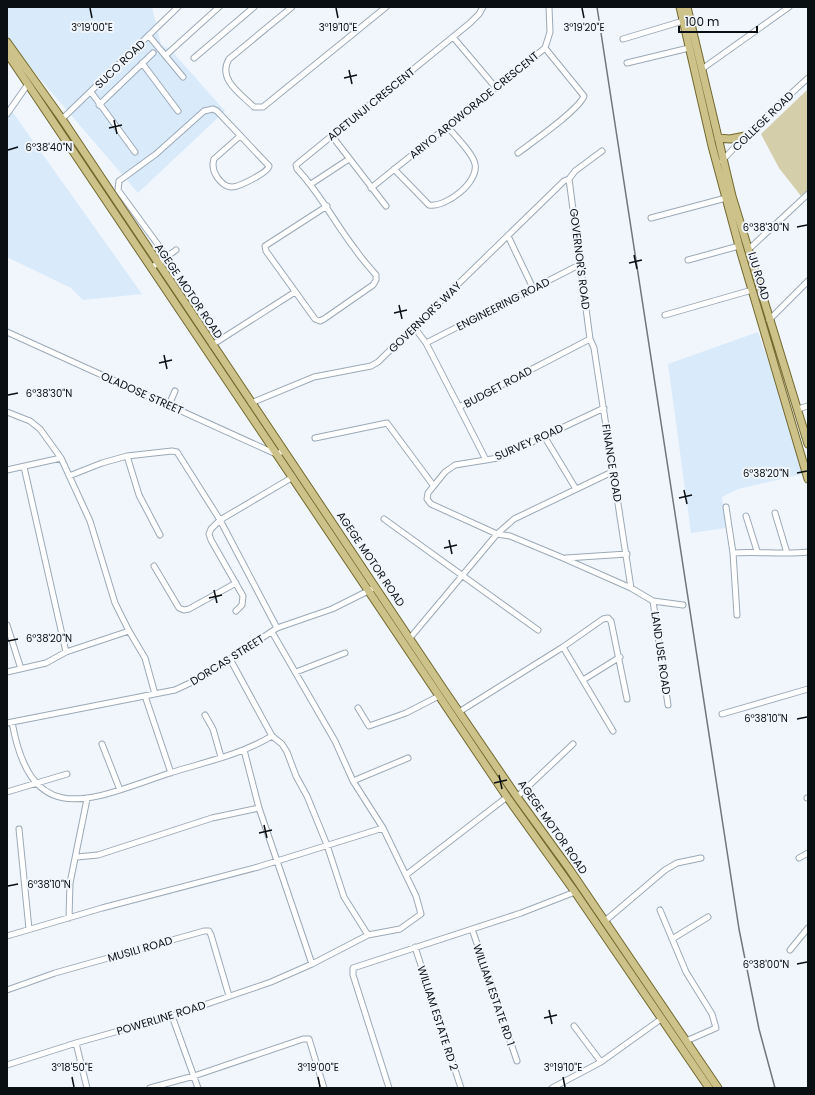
<svg xmlns="http://www.w3.org/2000/svg" width="815" height="1095" font-family="Poppins,sans-serif">
<rect width="100%" height="100%" fill="#f0f6fc"/>
<path fill="#d9eafb" d="M7,7H152L161,45L170,49L225,111L138,193L40,79L7,37Z
M9,107L142,294L83,300L71,288L7,257V111Z
M758,332L782,402L803,474L738,489L722,497L726,528L691,533L668,364Z"/>
<path fill="#d5ceaa" d="M808,89V190L801,196L779,168L761,134Z"/>
<g fill="none" stroke-linecap="round" stroke-linejoin="round">
<defs>
<path id="minor" d="M292,7L229,59C217,79 241,94 254,107H263L386,7
M149,36L183,77
M453,37L496,88
M623,39L683,21
M166,55L219,7
M194,58L254,7
M142,63L178,111
M627,63L689,48
M702,69L789,7
M91,92L135,152
M99,105L153,53
M7,114L28,84
M62,119L178,7
M332,136L386,206
M518,153C531,143 579,110 584,96L545,48
M722,161L745,136L808,78
M394,169L429,205C446,208 479,182 475,164C473,153 454,135 447,126
M569,179L590,339L594,348L631,588
M311,184L349,159
M371,188L545,48L550,32L549,7
M327,206L265,246L266,251L315,319L320,321L324,319L373,285L376,280V275C369,267 361,258 355,249C334,222 320,193 297,169L296,165L470,23L479,14L483,7
M651,218L726,198
M508,236L533,288
M749,249L808,194
M167,257L118,190L119,181L156,154L204,111L213,109L217,111L269,166C269,172 239,187 232,187C225,187 221,182 217,177C213,171 212,165 214,159L240,136
M688,260L739,246
M151,268L176,250
M665,315L752,290
M769,320L808,281
M414,327L426,343L459,407
M7,332L276,454L284,451
M426,343L581,264
M212,345L295,292
M251,403L314,377L371,366L378,362L564,181L569,179L575,171L602,151
M169,405L175,391
M604,408L498,458L455,465L445,472L428,493L427,499L431,504L497,534L510,536L563,558L631,588L653,601L683,605
M798,409L808,406
M7,412L30,421L40,429L61,458L90,521L115,603L129,631L145,658L155,694
M544,436L576,489
M315,438L387,423L433,485
M127,456L139,495L160,535
M486,460L459,407L590,339
M24,467L66,652
M7,470L61,458
M69,476L102,463L127,456L172,451L177,452L220,520L277,628
M726,507L733,553L737,615
M775,513L787,553
M746,516L757,551
M384,519L538,630
M733,553C758,551 783,555 808,552
M566,558L627,554
M154,566L179,608L184,610L189,609L236,583
M653,601L668,705
M236,611L242,605L243,596L211,540L209,534L211,529L220,520L293,477
M7,625L21,669
M410,638L497,534L514,519L614,471
M563,647L613,731
M230,659L272,736L282,744L287,752L296,776L307,796L327,845L344,897L368,935
M7,672L46,663L66,652L129,631
M296,672L345,653
M583,680L620,657
M145,696L171,773
M358,708L369,726L406,713L439,696
M459,712L563,647L603,619L608,618L611,621L627,699
M722,714L808,689
M205,715L213,729L221,757
M12,722C32,834 94,798 173,772C206,762 242,754 272,736
M7,723L175,690L203,677L277,628L332,609L376,587
M102,744L120,790
M244,750L259,808L312,964
M353,781L408,758
M7,792L67,774
M517,797L573,744
M807,798H808
M19,829L29,929
M77,857L98,855L212,818L259,808
M799,858L808,853
M406,875L507,797
M660,910L686,972L712,1014L716,1028L686,1041
M69,918L70,883L87,799
M605,921L665,870L677,863L701,858
M472,929L517,1061
M7,936L102,908L258,867L383,828
M672,939L708,917
M415,947L461,1088
M790,950L808,928
M7,990L55,973L204,931H209L211,935L229,996
M172,1016L198,1088
M574,1026L601,1062
M76,1043L87,1088
M7,1065L76,1043L172,1016L271,982L312,964L368,935L400,929L421,914L416,896L383,828L353,781L335,741L272,632
M150,1088L194,1076L303,1039H309L324,1088
M389,1088L353,975V968L521,913L575,892
M552,1088L601,1062L661,1019"/>
<path id="major" d="M680,7L712,146L739,246L808,479
M687,7L732,196L808,444
M7,42L62,119L444,690L517,797L570,870L718,1088
M7,53L507,797L575,892L709,1088
M718,138L730,139L745,136"/>
</defs>
<use href="#minor" stroke="#9ba9b7" stroke-width="7"/>
<use href="#major" stroke="#73692e" stroke-width="9"/>
<use href="#minor" stroke="#fff" stroke-width="5"/>
<use href="#major" stroke="#cdc28a" stroke-width="7"/>
<path stroke="#70767b" stroke-width="1.5" d="M597,7L739,929L759,1029L775,1088"/>
</g>
<path fill="none" stroke="#0a0f14" stroke-width="1.5" d="M90,8L92,18M336,8L338,18M582,8L584,18M349,70L352,84M344,78L357,75M114,120L117,134M109,128L122,125M8,150L18,147M797,227L807,225M634,255L637,269M629,263L642,260M399,305L402,319M394,313L407,310M164,355L167,369M159,363L172,360M8,395L18,393M797,473L807,471M684,490L687,504M679,498L692,495M449,540L452,554M444,548L457,545M214,590L217,603M209,598L222,595M8,641L18,639M797,719L807,717M499,775L502,789M494,783L507,780M264,825L267,838M259,833L272,830M8,886L18,884M797,964L807,962M549,1010L552,1024M544,1018L557,1015M72,1077L74,1087M318,1077L320,1087M563,1077L565,1087"/>
<g text-anchor="middle" stroke-width="4" stroke-linejoin="round" paint-order="stroke">
<g font-size="11" fill="#0a0f14" stroke="#f0f6fc">
<text transform="translate(120 64) rotate(-44)" y="4">SUCO ROAD</text>
<text transform="translate(371 104) rotate(-39)" y="4">ADETUNJI CRESCENT</text>
<text transform="translate(474 105) rotate(-39)" y="4">ARIYO AROWORADE CRESCENT</text>
<text transform="translate(763 121) rotate(-44)" y="4">COLLEGE ROAD</text>
<text transform="translate(580 259) rotate(83)" y="4">GOVERNOR'S ROAD</text>
<text transform="translate(759 276) rotate(73)" y="4">IJU ROAD</text>
<text transform="translate(189 291) rotate(56)" y="4">AGEGE MOTOR ROAD</text>
<text transform="translate(503 304) rotate(-27)" y="4">ENGINEERING ROAD</text>
<text transform="translate(425 317) rotate(-44)" y="4">GOVERNOR'S WAY</text>
<text transform="translate(498 387) rotate(-28)" y="4">BUDGET ROAD</text>
<text transform="translate(142 393) rotate(24)" y="4">OLADOSE STREET</text>
<text transform="translate(529 442) rotate(-24)" y="4">SURVEY ROAD</text>
<text transform="translate(612 463) rotate(81)" y="4">FINANCE ROAD</text>
<text transform="translate(371 559) rotate(56)" y="4">AGEGE MOTOR ROAD</text>
<text transform="translate(661 653) rotate(82)" y="4">LAND USE ROAD</text>
<text transform="translate(227 660) rotate(-32)" y="4">DORCAS STREET</text>
<text transform="translate(553 827) rotate(55)" y="4">AGEGE MOTOR ROAD</text>
<text transform="translate(140 949) rotate(-16)" y="4">MUSILI ROAD</text>
<text transform="translate(494 995) rotate(71)" y="4">WILLIAM ESTATE RD 1</text>
<text transform="translate(161 1018) rotate(-17)" y="4">POWERLINE ROAD</text>
<text transform="translate(438 1018) rotate(72)" y="4">WILLIAM ESTATE RD 2</text>
</g>
</g>
<g font-size="10" text-anchor="middle" fill="#0a0f14" stroke="#f0f6fc" stroke-width="4" stroke-linejoin="round" paint-order="stroke">
<text x="92" y="31">3°19'00"E</text>
<text x="338" y="31">3°19'10"E</text>
<text x="584" y="31">3°19'20"E</text>
<text x="49" y="151">6°38'40"N</text>
<text x="766" y="231">6°38'30"N</text>
<text x="49" y="397">6°38'30"N</text>
<text x="766" y="477">6°38'20"N</text>
<text x="49" y="642">6°38'20"N</text>
<text x="766" y="722">6°38'10"N</text>
<text x="49" y="888">6°38'10"N</text>
<text x="766" y="968">6°38'00"N</text>
<text x="72" y="1071">3°18'50"E</text>
<text x="318" y="1071">3°19'00"E</text>
<text x="563" y="1071">3°19'10"E</text>
</g>
<rect width="815" height="1095" fill="none" stroke="#0a0f14" stroke-width="16"/>
<path d="M679 26v6h78v-6" fill="none" stroke="#0a0f14" stroke-width="2"/>
<text x="685" y="26" font-size="12" fill="#0a0f14" stroke="#f0f6fc" stroke-width="3" paint-order="stroke">100 m</text>
</svg>
